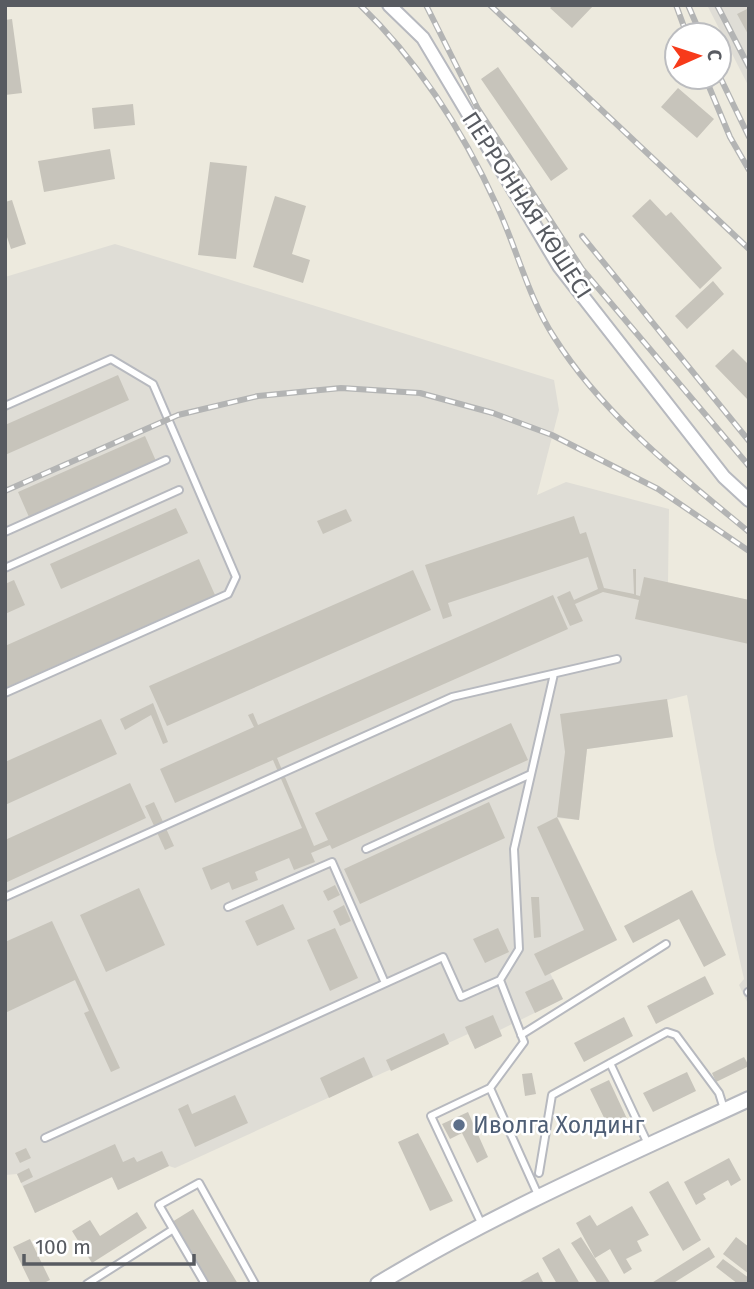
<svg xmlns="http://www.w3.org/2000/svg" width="754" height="1289" font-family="'Fira Sans',sans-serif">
<rect width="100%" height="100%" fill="#edeade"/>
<path fill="#dfddd6" d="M707,5H749V87Z
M115,244L554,380L559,410L537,495L566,482L669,509L668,583L749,600V1006L739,985L744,979L715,850L687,695L667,700L673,737L587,749L579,820L558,818L617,940L550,973L563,999L500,1030L502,1036L475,1049L468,1034L175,1168L169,1166L118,1190L112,1177L35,1213L17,1174L5,1175V277Z"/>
<path fill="#c7c4bb" d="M553,5H594L572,28L550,8Z
M749,8V36L737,14Z
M12,19L22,93L5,95V20Z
M498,67L568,169L551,181L481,79Z
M678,88L714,119L697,138L661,107Z
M133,104L135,125L94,129L92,108Z
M110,149L115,179L44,192L38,161Z
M210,162L247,166L236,259L198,255Z
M275,196L306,206L292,254L310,260L303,283L253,267Z
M650,199L666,216L671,212L722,268L700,289L632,216Z
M12,200L26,244L11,249L5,231V202Z
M713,281L724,294L687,329L675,316Z
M733,349L749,365V401L715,366Z
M118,375L129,400L5,455V425Z
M145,436L156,461L29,517L18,492Z
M176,508L188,533L61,589L50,564Z
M346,509L352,521L323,534L317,521Z
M574,516L580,534L586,532L604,588L634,594L633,569H636V595L640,596L644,577L749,600V644L635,619L639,600L603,592L575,604L583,621L570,626L557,597L570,591L574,600L598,589L588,557L448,603L452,616L443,619L425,565Z
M199,559L215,595L5,688V646Z
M413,570L431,610L167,726L149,686Z
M14,580L25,605L5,614V584Z
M553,595L568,629L277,758L314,846L328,840L315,813L511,723L528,760L332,849L330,845L311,853L315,862L294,870L289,858L255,872L258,880L232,890L229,882L211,890L202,868L302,828L273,760L175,803L160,769L254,727L248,715L253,713L258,725Z
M667,699L673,737L587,749L579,820L557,817L565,752L560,714Z
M153,703L168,742L163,744L151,715L125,730L120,719Z
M101,719L117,754L5,805V762Z
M130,783L146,818L5,883V840Z
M154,802L174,846L165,850L145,806Z
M489,802L505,838L360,904L344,869Z
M557,817L617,940L545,976L534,954L584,930L537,827Z
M335,885L340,895L328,901L323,891Z
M139,888L165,945L106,972L80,915Z
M692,890L726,955L704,967L679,919L633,943L624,926Z
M531,897H539L541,937L534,938Z
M283,904L295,929L257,946L245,921Z
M344,905L351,921L340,926L333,911Z
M52,921L120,1068L111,1072L84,1013L89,1011L75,980L5,1013V942Z
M335,928L358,978L330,991L307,940Z
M498,928L509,952L485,963L473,939Z
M705,976L714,994L656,1024L647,1006Z
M553,979L563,999L535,1013L525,992Z
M493,1015L502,1036L475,1049L465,1027Z
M624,1017L633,1036L584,1062L574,1043Z
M444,1033L449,1044L391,1071L386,1060Z
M364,1057L373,1077L329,1098L320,1078Z
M744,1057L749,1066L716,1082L712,1073Z
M687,1072L696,1091L653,1112L643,1093Z
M532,1073L536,1094L525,1096L522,1074Z
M609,1080L629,1123L611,1132L590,1089Z
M235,1095L248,1123L195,1147L178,1109L188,1104L192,1114Z
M468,1112L488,1157L477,1163L462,1133L450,1139L442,1124Z
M418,1133L453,1201L430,1211L398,1142Z
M115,1144L123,1162L134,1157L137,1162L162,1151L169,1166L118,1190L112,1177L35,1213L23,1186Z
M26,1148L31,1158L20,1163L15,1153Z
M729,1158L741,1180L731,1186L728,1180L703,1194L706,1199L696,1205L684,1182Z
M29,1168L33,1177L21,1183L17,1174Z
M668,1181L701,1240L683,1251L649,1192Z
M632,1206L649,1235L637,1241L642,1251L626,1259L632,1269L624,1274L610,1249L595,1258L576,1223L590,1215L597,1226Z
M193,1209L238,1284H209L172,1222Z
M137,1212L147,1228L92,1263L72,1231L90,1220L100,1236Z
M581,1237L594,1257L611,1284H598L571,1243Z
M736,1237L749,1247V1274L723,1254Z
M30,1239L50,1280L42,1284H31L13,1247Z
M709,1247L715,1257L672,1284H650Z
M559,1248L580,1284H557L542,1258Z
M723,1259L749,1278V1284H738L716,1267Z
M538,1272L544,1284H521L520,1282Z"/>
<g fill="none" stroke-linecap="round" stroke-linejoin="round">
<defs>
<path id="service" d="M5,406L111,359L153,384L236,577L228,594L5,693
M5,532L166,460
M5,568L179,490
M366,849L531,774
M5,897L452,697L617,659
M228,907L332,862L385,983
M748,992L749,993
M521,1035L666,944
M610,1063L648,1144
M45,1138L443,957L461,997L500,980
M539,1173L552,1095L667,1032L676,1035L719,1093L724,1109
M539,1197L490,1088L524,1042L500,980L519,949L514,849L554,674
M482,1225L431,1116L490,1088
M87,1284L172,1230
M205,1284L159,1205L199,1183L255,1284"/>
<path id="minor" d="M389,5L423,38L559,266L724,477L749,500"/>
<path id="tertiary" d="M378,1284C496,1212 624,1157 749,1099"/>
</defs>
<use href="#service" stroke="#b7b9bf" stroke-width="10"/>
<use href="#minor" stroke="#b7b9bf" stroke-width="16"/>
<use href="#tertiary" stroke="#b7b9bf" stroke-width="18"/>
<use href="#service" stroke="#fff" stroke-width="6"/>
<use href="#minor" stroke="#fff" stroke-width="12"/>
<use href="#tertiary" stroke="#fff" stroke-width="14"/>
<defs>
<path id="rail" d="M360,5C419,62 463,131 497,206C517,249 528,297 554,337C603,415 679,474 749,532
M426,5L478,109L582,269L749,466
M490,5L749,249
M676,5L687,35
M688,5L701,35
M717,5L749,67
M719,75L749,137
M705,77L730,137L749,170
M582,236L749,441
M5,491L178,415L258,396L341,388L420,393L493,413L552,435L658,489L749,551"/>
</defs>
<use href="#rail" stroke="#b3b4b4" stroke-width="6"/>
<use href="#rail" stroke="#fff" stroke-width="3.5" stroke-dasharray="10" stroke-linecap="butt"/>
</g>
<circle fill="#5c6f8a" stroke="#fff" stroke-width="2.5" cx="459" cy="1125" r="7"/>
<g text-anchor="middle" stroke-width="5" stroke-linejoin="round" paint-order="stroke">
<g font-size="23" fill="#585b61" stroke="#fff">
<text transform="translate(527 205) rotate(57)" y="8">ПЕРРОННАЯ КӨШЕСІ</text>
</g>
<g font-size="23" fill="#4e5e75" stroke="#fff" text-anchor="start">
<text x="473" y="1133">Иволга Холдинг</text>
</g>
</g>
<rect width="754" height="1289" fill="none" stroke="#585b61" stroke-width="14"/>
<g transform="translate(698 56) rotate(87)"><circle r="33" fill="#ffffff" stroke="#bcbdc0" stroke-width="2"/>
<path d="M0-5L12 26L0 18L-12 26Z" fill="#f73a1a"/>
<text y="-10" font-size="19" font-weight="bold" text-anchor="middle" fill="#585b61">С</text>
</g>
<path d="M24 1254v10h170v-10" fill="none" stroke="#585b61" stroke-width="3.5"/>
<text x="35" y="1254" font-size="21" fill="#585b61" stroke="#ffffff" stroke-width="5" paint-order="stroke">100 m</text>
</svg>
